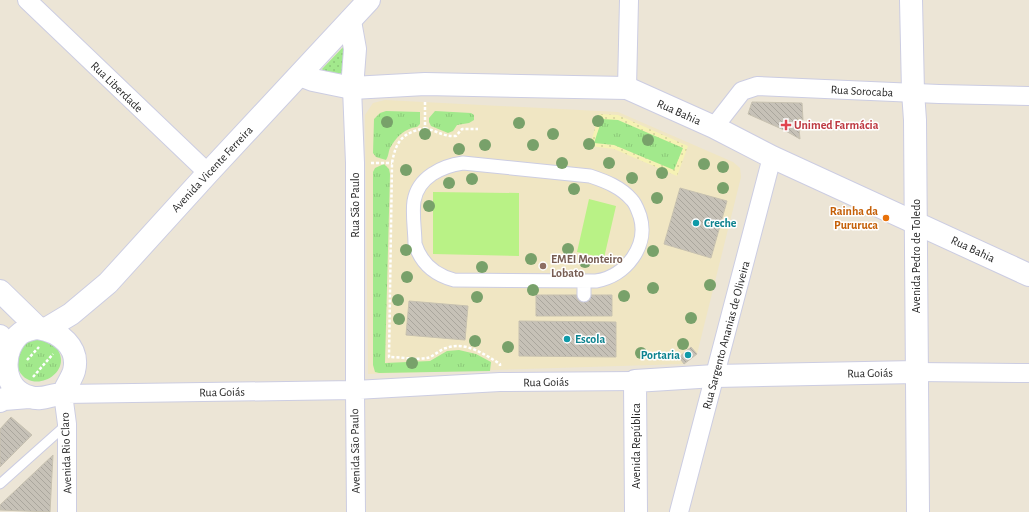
<svg xmlns="http://www.w3.org/2000/svg" width="1029" height="512" font-family="'Alegreya Sans',sans-serif">
<defs>
<pattern id="sand-dots" width="8" height="8" patternUnits="userSpaceOnUse"><rect width="8" height="8" fill="#f6f2b4"/><path d="M2 2h.1M6 6h.1" fill="none" stroke="#d3d09b" stroke-width="1.8" stroke-linecap="round"/></pattern>
<pattern id="park-tufts" width="24" height="20" patternUnits="userSpaceOnUse"><rect width="24" height="20" fill="#a2e98c"/><path d="M3 7l-1-3M5 7V3M7 7l1-3M15 17l-1-3M17 17v-4M19 17l1-3" fill="none" stroke="#8cc879"/></pattern>
<pattern id="garden-dots" width="8" height="8" patternUnits="userSpaceOnUse"><rect width="8" height="8" fill="#a2e98c"/><path d="M2 2h.1M6 6h.1" fill="none" stroke="#8cc879" stroke-width="1.8" stroke-linecap="round"/></pattern>
<pattern id="building-back-hatch" width="6" height="6" patternUnits="userSpaceOnUse"><rect width="6" height="6" fill="#c6c1b7"/><path d="M-1 5l2 2M0 0l6 6M5-1l2 2" fill="none" stroke="#aaa69d"/></pattern>
</defs>
<rect width="100%" height="100%" fill="#ece5d6"/>
<path fill="#f0e6c3" d="M385,100L618,112L733,162L740,168L741,177L697,354L684,364L368,374L365,115L373,103Z"/>
<path fill="url(#sand-dots)" d="M599,114L618,115L688,146L677,176L614,149L590,146Z"/>
<path fill="url(#park-tufts)" d="M386,111L420,112V124L417,127C405,128 396,137 390,148C388,153 389,155 386,160L376,157L373,153L374,119L380,113Z
M435,111L471,113L474,115V120L469,123L457,125L453,131L448,133L431,126L429,122V118Z
M602,119L618,120L683,148L674,170L614,145L594,143Z
M384,164L389,169L390,174L385,363L430,361L447,351L459,350L476,354L491,362L490,371L379,373L375,372L373,365V172L375,168Z
M44,337C49,341 56,345 58,350C72,374 33,395 19,371C16,367 17,358 16,353L27,339Z"/>
<path fill="url(#garden-dots)" d="M346,44V74L324,72L322,69Z"/>
<path fill="#b9f286" d="M433,192L519,193V256L433,254Z
M589,199L616,206L604,258L577,252Z"/>
<path fill="url(#building-back-hatch)" stroke="#c7c1b0" d="M752,102L802,103L803,120L798,118L800,139L784,130L748,114Z
M680,188L727,201L711,258L664,244Z
M536,295H612V316H536Z
M409,301L468,306L465,340L406,335Z
M519,321L616,322V357L519,356Z
M691,347L697,354L684,364L679,357Z
M11,417L32,435L0,467V429Z
M53,455L50,512L0,510V505Z"/>
<g fill="none" stroke-linecap="round" stroke-linejoin="round">
<defs>
<path id="service" d="M0,484L66,425"/>
<path id="pedestrian" d="M463,163L590,176C605,181 621,187 632,200C636,204 638,211 640,216C649,246 626,276 596,281L454,280C435,275 421,263 415,244C415,231 412,214 414,201C418,177 442,166 463,163Z
M584,281V295"/>
<path id="minor" d="M27,0L208,173
M352,88L355,163V390L356,512
M627,88L629,0
M714,127L742,91L757,86L939,94L1029,96
M916,372L1029,373
M67,512V424L63,394L355,390L500,382L635,381
M679,512L772,157"/>
<path id="tertiary" d="M350,21L355,49L352,88
M300,75L313,80L352,88L425,84L627,88L714,127L772,157L1029,275
M0,291L38,328
M0,336L4,358"/>
<path id="secondary" d="M911,0L913,92L915,120L918,512
M38,328C59,331 80,347 74,371C72,378 66,386 63,394C51,394 43,401 30,397C1,390 0,349 21,333C26,330 32,329 38,328Z
M46,329L71,314L108,283L208,173L369,0
M0,401L4,399L29,397
M636,512L635,381L715,376L916,372"/>
</defs>
<use href="#service" stroke="#cccde2" stroke-width="11"/>
<use href="#pedestrian" stroke="#cccde2" stroke-width="15"/>
<use href="#minor" stroke="#cccde2" stroke-width="20"/>
<use href="#tertiary" stroke="#cccde2" stroke-width="24"/>
<use href="#secondary" stroke="#cccde2" stroke-width="24"/>
<path stroke="#fff" stroke-width="2.5" stroke-dasharray="3 2" stroke-linecap="butt" d="M425,102V128C403,133 396,140 392,163L389,357C400,357 416,360 427,358C433,357 439,350 446,348C466,341 484,354 500,364V366
M425,128C437,131 444,137 456,136L462,129H478
M371,163H392
M27,360L39,347
M33,377L53,354"/>
<use href="#service" stroke="#fff" stroke-width="9"/>
<use href="#pedestrian" stroke="#fff" stroke-width="13"/>
<use href="#minor" stroke="#fff" stroke-width="18"/>
<use href="#tertiary" stroke="#fff" stroke-width="22"/>
<use href="#secondary" stroke="#fff" stroke-width="22"/>
</g>
<g fill="#78a16a">
<circle cx="598" cy="121" r="6"/>
<circle cx="387" cy="122" r="6"/>
<circle cx="519" cy="123" r="6"/>
<circle cx="425" cy="134" r="6"/>
<circle cx="553" cy="134" r="6"/>
<circle cx="648" cy="140" r="6"/>
<circle cx="589" cy="144" r="6"/>
<circle cx="485" cy="145" r="6"/>
<circle cx="533" cy="145" r="6"/>
<circle cx="459" cy="149" r="6"/>
<circle cx="562" cy="163" r="6"/>
<circle cx="609" cy="163" r="6"/>
<circle cx="704" cy="164" r="6"/>
<circle cx="723" cy="167" r="6"/>
<circle cx="406" cy="170" r="6"/>
<circle cx="662" cy="173" r="6"/>
<circle cx="632" cy="178" r="6"/>
<circle cx="472" cy="179" r="6"/>
<circle cx="449" cy="183" r="6"/>
<circle cx="723" cy="188" r="6"/>
<circle cx="574" cy="189" r="6"/>
<circle cx="657" cy="198" r="6"/>
<circle cx="429" cy="206" r="6"/>
<circle cx="568" cy="249" r="6"/>
<circle cx="406" cy="250" r="6"/>
<circle cx="653" cy="251" r="6"/>
<circle cx="531" cy="259" r="6"/>
<circle cx="585" cy="262" r="6"/>
<circle cx="482" cy="267" r="6"/>
<circle cx="407" cy="277" r="6"/>
<circle cx="710" cy="285" r="6"/>
<circle cx="653" cy="288" r="6"/>
<circle cx="533" cy="290" r="6"/>
<circle cx="624" cy="296" r="6"/>
<circle cx="477" cy="297" r="6"/>
<circle cx="398" cy="300" r="6"/>
<circle cx="691" cy="318" r="6"/>
<circle cx="399" cy="319" r="6"/>
<circle cx="475" cy="341" r="6"/>
<circle cx="683" cy="344" r="6"/>
<circle cx="508" cy="347" r="6"/>
<circle cx="641" cy="353" r="6"/>
<circle cx="412" cy="363" r="6"/>
</g>
<path fill="#e0444e" stroke="#fff" stroke-width="1.5" d="M784 119h4v4h4v4h-4v4h-4v-4h-4v-4h4z"/>
<circle fill="#e8710a" stroke="#fff" stroke-width="1.5" cx="886" cy="218" r="4"/>
<g fill="#0f9aa8" stroke="#fff" stroke-width="1.5">
<circle cx="696" cy="223" r="4"/>
<circle cx="567" cy="339" r="4"/>
<circle cx="688" cy="355" r="4"/>
</g>
<circle fill="#8d6e63" stroke="#fff" stroke-width="1.5" cx="543" cy="266" r="4"/>
<g text-anchor="middle" stroke-width="3" stroke-linejoin="round" paint-order="stroke">
<g font-size="12" fill="#272727" stroke="#fff">
<text transform="translate(117 87) rotate(44)" y="4">Rua Liberdade</text>
<text transform="translate(862 91) rotate(3)" y="4">Rua Sorocaba</text>
<text transform="translate(679 112) rotate(24)" y="4">Rua Bahia</text>
<text transform="translate(212 169) rotate(-47)" y="4">Avenida Vicente Ferreira</text>
<text transform="translate(355 205) rotate(-90)" y="4">Rua São Paulo</text>
<text transform="translate(973 249) rotate(25)" y="4">Rua Bahia</text>
<text transform="translate(916 256) rotate(-90)" y="4">Avenida Pedro de Toledo</text>
<text transform="translate(726 335) rotate(-75)" y="4">Rua Sargento Ananias de Oliveira</text>
<text transform="translate(870 373) rotate(-1)" y="4">Rua Goiás</text>
<text transform="translate(546 382) rotate(-1)" y="4">Rua Goiás</text>
<text transform="translate(222 392) rotate(-1)" y="4">Rua Goiás</text>
<text transform="translate(636 446) rotate(-90)" y="4">Avenida República</text>
<text transform="translate(355 451) rotate(-91)" y="4">Avenida São Paulo</text>
<text transform="translate(66 453) rotate(-92)" y="4">Avenida Rio Claro</text>
</g>
<g font-size="12" font-weight="bold" fill="#be3a42" stroke="#fff" text-anchor="start">
<text x="794" y="129">Unimed Farmácia</text>
</g>
<g font-size="12" font-weight="bold" fill="#c56008" stroke="#fff" text-anchor="end">
<text x="878" y="215">Rainha da<tspan x="878" dy="14">Pururuca</tspan></text>
</g>
<g font-size="12" font-weight="bold" fill="#0d838f" stroke="#fff" text-anchor="start">
<text x="704" y="227">Creche</text>
<text x="575" y="343">Escola</text>
<text x="680" y="359" text-anchor="end">Portaria</text>
</g>
<g font-size="12" font-weight="bold" fill="#785e54" stroke="#fff" text-anchor="start">
<text x="551" y="263">EMEI Monteiro<tspan x="551" dy="14">Lobato</tspan></text>
</g>
</g>
</svg>
